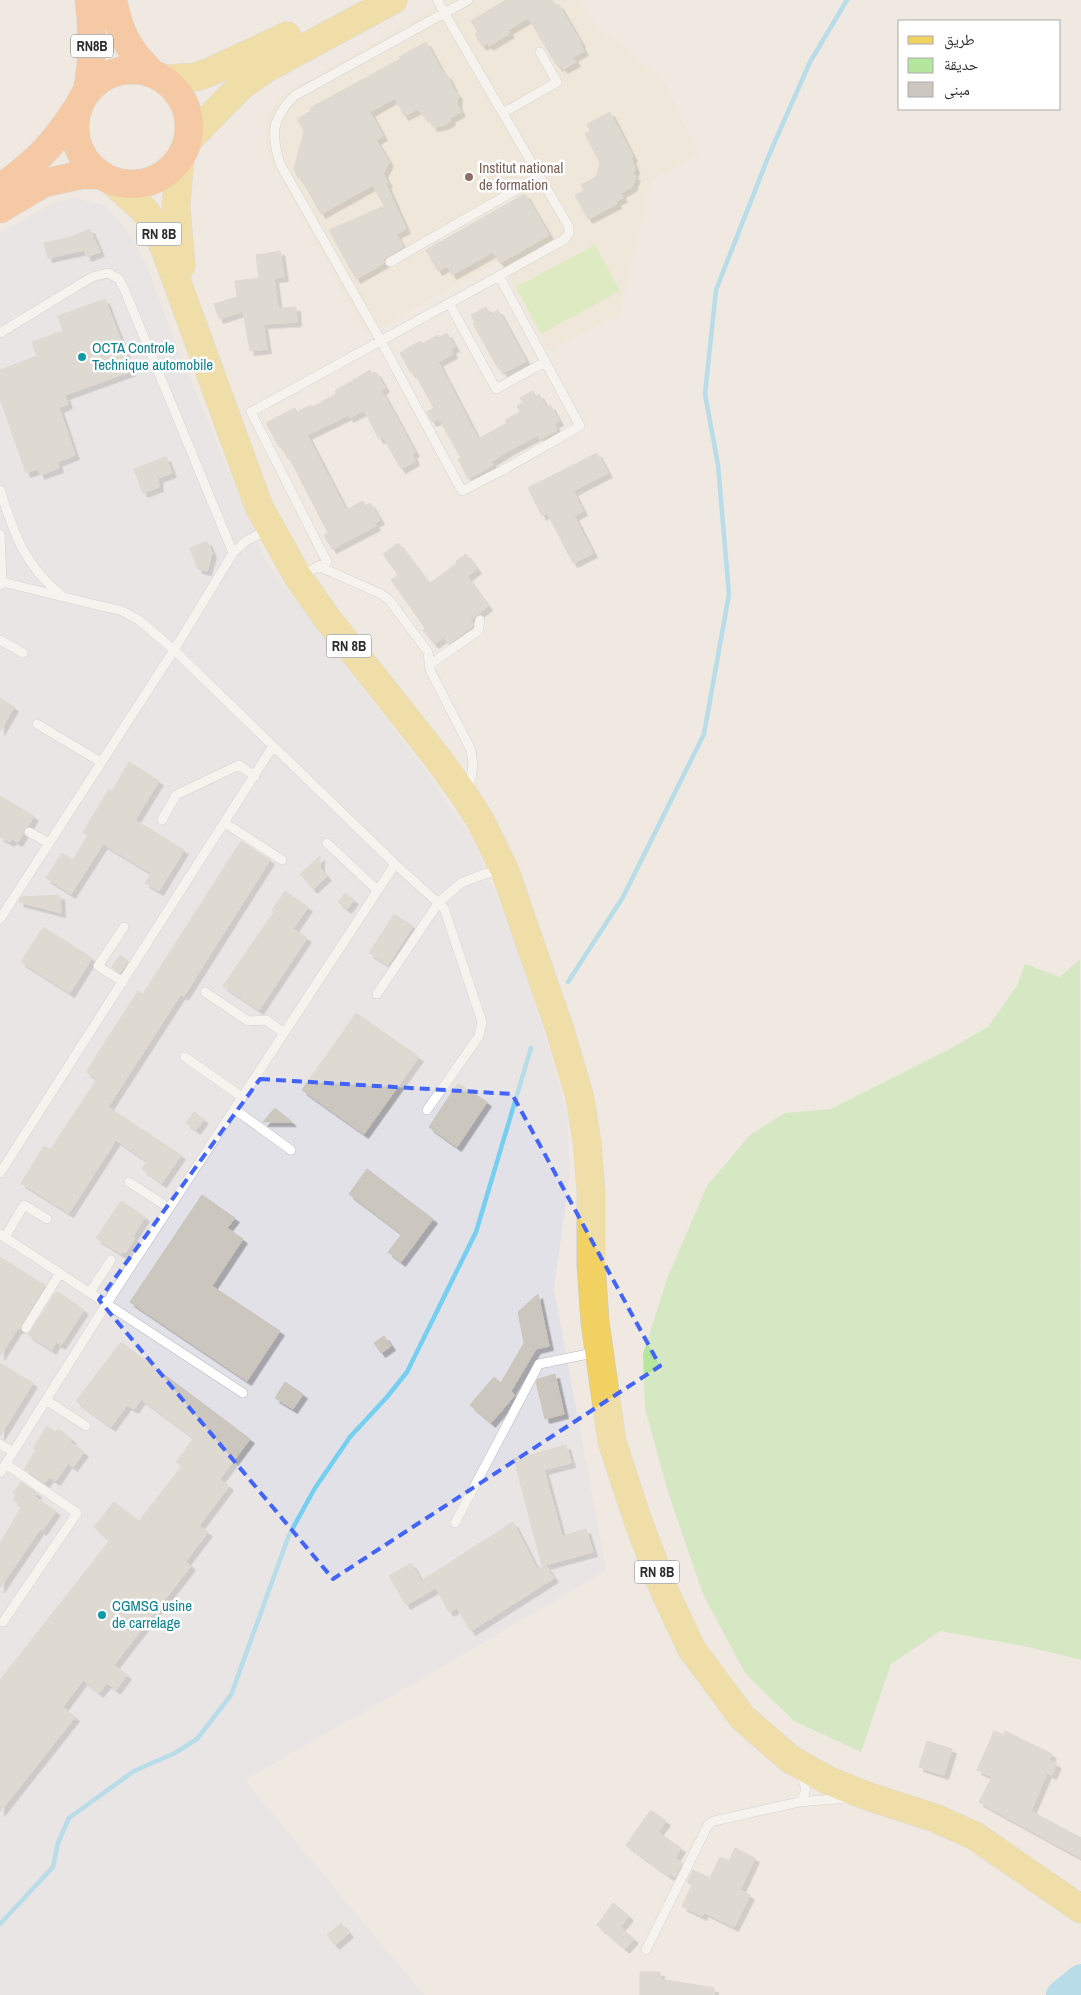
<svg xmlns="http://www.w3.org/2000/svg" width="1081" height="1995" font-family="'Archivo Narrow','Noto Naskh Arabic',sans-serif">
<defs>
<filter id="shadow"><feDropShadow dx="4.5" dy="4.5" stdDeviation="0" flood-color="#0004"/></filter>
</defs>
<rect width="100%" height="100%" fill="#efe9e1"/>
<path fill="#e3e1e8" d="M76,198L104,205L126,229L145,261L177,346L267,563L426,771L472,838L511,930L547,1042L567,1114L570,1173L554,1289L606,1570L435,1671L245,1780L424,1995H0V233L56,201Z"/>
<path fill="#f0e6d1" d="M447,0H576L606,36L613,37L664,82L699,154L651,181L620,314L548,351L499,261L367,335L272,163L267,151L265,129L267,120L276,102L284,94Z"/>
<path fill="#b6e59e" d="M1080,959L1081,1660L1024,1646L940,1631L891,1664L861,1752L794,1721L745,1673L703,1594L669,1495L645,1409L643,1354L667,1279L707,1186L750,1135L785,1113L831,1109L946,1051L988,1027L1017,986L1025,964L1060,977Z"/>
<path fill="#c9ec9a" d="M595,245L620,291L541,334L516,287Z"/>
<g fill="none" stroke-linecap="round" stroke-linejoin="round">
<path stroke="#75cff0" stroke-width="4.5" d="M568,982L623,897L704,734L729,594L718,465L705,394L716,290L769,155L810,62L847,0
M0,1924L53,1867L58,1843L69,1818L134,1771L175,1753L197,1739L231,1695L289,1535L315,1488L350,1437L387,1397L407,1372L476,1232L531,1048"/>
<path stroke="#75cff0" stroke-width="28" d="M1060,1995L1081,1978"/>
</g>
<path fill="#cbc7bf" stroke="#cbc5ba" filter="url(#shadow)" d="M506,0H552L554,4L559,5L581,43L580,44L584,51L573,57L576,62L563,69L561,65L558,67L528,18L508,30L510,33L489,46L487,43L482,46L475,34L478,32L471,21Z
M426,42L443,73L447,75L454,90L458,95L457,104L461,112L450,118L451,121L444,125L433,127L428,118L424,117L418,109L404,116L395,98L370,112L383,136L376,140L389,162L383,174L388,183L386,184L406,229L396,234L403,247L383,259L384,263L356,279L329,230L384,206L373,185L321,214L300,177L298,178L294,169L304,131L297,119L311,111L310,108L400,59L399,57Z
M610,112L633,157L631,159L635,168L633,175L636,176L632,187L621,193L623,198L616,201L617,204L588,219L575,195L584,191L581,185L596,177L600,163L585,134L590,131L587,124Z
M525,194L549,235L500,263L493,252L452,275L447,266L438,271L426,250Z
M90,229L100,252L87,257L84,250L48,258L44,243L71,237Z
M280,251L284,277L274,278L278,308L296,307L297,322L263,324L267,349L250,351L243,311L219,319L214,304L237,297L235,281L259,278L256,255Z
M105,299L132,371L65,395L68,404L59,408L75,455L57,462L59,468L40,475L38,469L26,473L0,398V370L37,356L32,342L63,331L58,316Z
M486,307L490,315L498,310L526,361L503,373L501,369L499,370L473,324L475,323L471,315Z
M447,333L455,347L451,349L453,354L438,362L478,439L507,423L505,420L520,412L517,406L523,402L520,398L533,391L536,396L539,394L546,408L550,405L559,421L554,424L557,430L540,439L538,435L508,451L491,462L493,465L468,479L458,459L461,458L439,419L432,422L427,412L434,408L414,372L411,373L400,353L420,341L422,344L438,335L439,338Z
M370,370L372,374L376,372L385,388L381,390L415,452L412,454L415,461L401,469L383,437L379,439L364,410L349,418L348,415L307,435L346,510L363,501L365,506L370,503L380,520L374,523L376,526L332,549L324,535L328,533L290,459H288L281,446L279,447L266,423L295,408L297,412L311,405L312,407L336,394L335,391Z
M597,453L608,473L573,491L583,511L574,516L593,553L573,563L547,513L542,516L528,488Z
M166,457L172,473L158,478L159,487L143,493L134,469Z
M207,541L212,553L207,571L198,569L190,548Z
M398,543L429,584L457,563L456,561L466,554L477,569L467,577L488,606L470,620L473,624L472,627L448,644L444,637L434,644L423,630L425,628L391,580L398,575L383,554Z
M0,698L14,707L0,731Z
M129,762L159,781L135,820L184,850L159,891L145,883L151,873L103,844L71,894L46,878L62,853L73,860L88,835L83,832L109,789L112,791Z
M0,796L34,816L28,826L24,829L23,834L18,842L12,839L10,842L0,837Z
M241,841L270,860L184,996L181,994L108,1107L181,1155L162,1183L142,1169L147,1161L116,1140L69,1213L21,1183L44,1146L50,1150L97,1079L86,1072L138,991L143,994Z
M320,856V868L327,876L313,889L300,874Z
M285,891L308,907L293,929L307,938L259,1010L223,986L274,912L272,910Z
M345,893L354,900L347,909L338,902Z
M60,895L61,913L19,902L21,897Z
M394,914L413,926L388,965L369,953Z
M43,927L92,958L70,993L21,962Z
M120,955L128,961L120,973L112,967Z
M356,1013L419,1057L364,1134L302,1090Z
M458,1083L487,1102L457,1147L429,1127Z
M275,1108L292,1122H263Z
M194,1112L204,1119L196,1130L186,1123Z
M367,1169L433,1219L401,1262L388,1252L402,1234L349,1194Z
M202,1195L235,1218L227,1228L243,1239L212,1286L280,1331L247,1381L130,1302Z
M121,1201L145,1217L133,1236L135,1238L125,1253L123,1252L121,1254L96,1238Z
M0,1257L45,1285L21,1325L20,1329L18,1328L0,1356Z
M56,1292H58L84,1310L61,1345L56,1342L52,1350L27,1334L31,1331Z
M538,1294L549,1346L536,1349L511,1391L515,1395L491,1423L470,1405L494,1377L501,1383L524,1343L518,1312Z
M384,1336L391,1346L381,1353L374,1343Z
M121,1342L250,1439L220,1479L229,1486L199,1526L208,1532L186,1561L191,1566L114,1665L127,1675L116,1690L107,1683L99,1693L83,1680L63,1707L75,1717L0,1812V1680L110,1540L94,1527L114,1502L139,1521L182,1466L176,1462L194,1438L141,1399L134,1409L127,1405L111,1427L76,1401Z
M0,1363L33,1383L0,1436Z
M555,1374L564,1414L545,1419L536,1382L538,1379Z
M285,1382L303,1394L293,1409L275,1398Z
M47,1426L56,1432L58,1429L72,1439L70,1442L84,1452L73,1467L68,1463L56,1481L49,1477L45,1483L24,1469L36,1450L33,1448Z
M566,1445L571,1463L544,1470L562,1536L586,1529L593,1552L542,1566L514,1459Z
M21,1482L37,1493L35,1497L56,1511L42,1531L40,1529L0,1588V1543L22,1506L13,1500L16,1495L13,1493Z
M513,1522L537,1569L546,1566L554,1578L471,1631L457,1608L449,1612L436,1588L406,1605L389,1576L411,1563L421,1581Z
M994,1731L1004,1735L1005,1731L1052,1754L1049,1760L1057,1764L1052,1775L1047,1773L1031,1811L1081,1838V1858L979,1802L992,1777L977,1770Z
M927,1741L952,1749L944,1775L919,1767Z
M651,1810L666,1821L658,1832L681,1848L675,1858L682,1863L675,1877L670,1874L669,1876L626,1845Z
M735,1848L755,1858L740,1890L750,1895L734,1927L704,1912L702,1916L682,1906L692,1885L687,1882L693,1870L710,1878L720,1857L729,1861Z
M613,1903L629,1916L620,1927L634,1939L625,1949L597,1925Z
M341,1923L349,1933L335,1945L327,1935Z
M640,1972H660V1979L714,1988V1995H640Z"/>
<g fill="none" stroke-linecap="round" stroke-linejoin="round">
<defs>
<path id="lane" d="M437,0L569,227V233L565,239L499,276
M503,113L557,82L540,52
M390,262L540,176
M449,303L496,389L545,362
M0,333L92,277L108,273L119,279L125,291L233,553
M0,490C14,533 24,565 60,594
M0,534L2,582L0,585
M318,566L381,594L390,601L428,652L430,670L471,750L473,765L471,779L466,790
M300,576L327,562L251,412L499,276L580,426L503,470L462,491L381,341L280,164C271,133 271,120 294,96L468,0
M2,582L122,611L139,620L174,650L395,864L444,908L482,1022L479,1036L427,1110
M0,640L23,653
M429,665L478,631L480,620
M37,724L101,762
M162,820L176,795L239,765L255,776
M225,823L282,860
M29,832L49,843
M327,843L377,890
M0,919L174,650L233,553L246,541L267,530
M123,982L98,966L124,927
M205,992L248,1021L266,1020L284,1033
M377,994L439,902L461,883L484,874L502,871
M185,1057L242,1097
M234,1109L291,1150
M0,1173L273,746
M129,1182L169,1208
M0,1234L243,1393
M5,1237L24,1205L47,1219
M90,1292L111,1260
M26,1328L60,1273
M46,1400L86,1426
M0,1444L13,1452
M0,1473L107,1303L395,864
M455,1523L539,1364L598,1352
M3,1622L77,1513L6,1464
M799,1802C809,1792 806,1784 799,1773
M646,1950L708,1825L714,1821L799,1802L847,1798"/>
<path id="primary" d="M164,79L196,77L210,72L287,36
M188,140L240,87L265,69L393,0
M180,158L176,206L181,266
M111,180L145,211L155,226L165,249L259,507L298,577L326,617L439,760L464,795L480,820L505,871L560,1030L580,1098L587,1142L591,1192V1264L595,1322L612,1442L638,1521L664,1590L691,1648L742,1717L790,1759L829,1781L870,1797L935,1818L975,1836L1081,1909"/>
<path id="highway" d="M113,0C119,32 128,50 152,73
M75 127a57 57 0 1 1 114 0a57 57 0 1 1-114 0Z
M87,92C93,61 93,31 89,0
M0,188C37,162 53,145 78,107
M0,209L44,183L81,175H102"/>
</defs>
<use href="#lane" stroke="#b4b7c1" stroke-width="10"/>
<use href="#primary" stroke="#c9c9c9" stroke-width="29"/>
<use href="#highway" stroke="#c9c9c9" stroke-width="29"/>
<use href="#lane" stroke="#fff" stroke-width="9"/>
<use href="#primary" stroke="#f2d163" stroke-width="28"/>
<use href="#highway" stroke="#ffa35c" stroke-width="28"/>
</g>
<path d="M0 0H1081V1995H0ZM260,1079L512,1094L660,1366L333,1579L99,1300Z" fill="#efe9e1" fill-opacity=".55" fill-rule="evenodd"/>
<path fill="none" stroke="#4264fb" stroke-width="4" stroke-dasharray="10 6" stroke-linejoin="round" d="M260,1079L512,1094L660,1366L333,1579L99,1300Z"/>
<circle fill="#8d6e63" stroke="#fff" stroke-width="2" cx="469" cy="177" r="5"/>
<g fill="#0f9aa8" stroke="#fff" stroke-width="2">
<circle cx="82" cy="357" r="5"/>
<circle cx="102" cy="1615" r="5"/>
</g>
<g text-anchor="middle" stroke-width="5" stroke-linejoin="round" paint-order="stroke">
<g fill="#fff" stroke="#6d6d6d" stroke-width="1">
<rect x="71" y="34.5" width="42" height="23" rx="4"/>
<rect x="136.5" y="222.5" width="45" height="23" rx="4"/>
<rect x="326.5" y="634.5" width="45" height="23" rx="4"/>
<rect x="634.5" y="1560.5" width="45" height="23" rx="4"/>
</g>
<g font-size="14" font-weight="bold" fill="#2e2e2e">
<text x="92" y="51">RN8B</text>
<text x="159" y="239">RN 8B</text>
<text x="349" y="651">RN 8B</text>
<text x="657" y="1577">RN 8B</text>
</g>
<g font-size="15" fill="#785e54" stroke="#fff" text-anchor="start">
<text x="479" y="173">Institut national<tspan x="479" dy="17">de formation</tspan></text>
</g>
<g font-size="15" fill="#0d838f" stroke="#fff" text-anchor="start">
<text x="92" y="353">OCTA Controle<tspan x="92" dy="17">Technique automobile</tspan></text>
<text x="112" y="1611">CGMSG usine<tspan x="112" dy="17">de carrelage</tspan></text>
</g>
</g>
<rect x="898" y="20" width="162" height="90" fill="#ffffff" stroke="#ababab"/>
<rect x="908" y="36" width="25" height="8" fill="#f2d163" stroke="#ababab"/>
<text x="944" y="45" font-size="15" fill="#2e2e2e">طريق</text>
<rect x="908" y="58" width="25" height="15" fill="#b6e59e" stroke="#ababab"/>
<text x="944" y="70" font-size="15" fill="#2e2e2e">حديقة</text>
<rect x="908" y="82" width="25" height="15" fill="#cbc7bf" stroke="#ababab"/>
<text x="944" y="95" font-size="15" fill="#2e2e2e">مبنى</text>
</svg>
